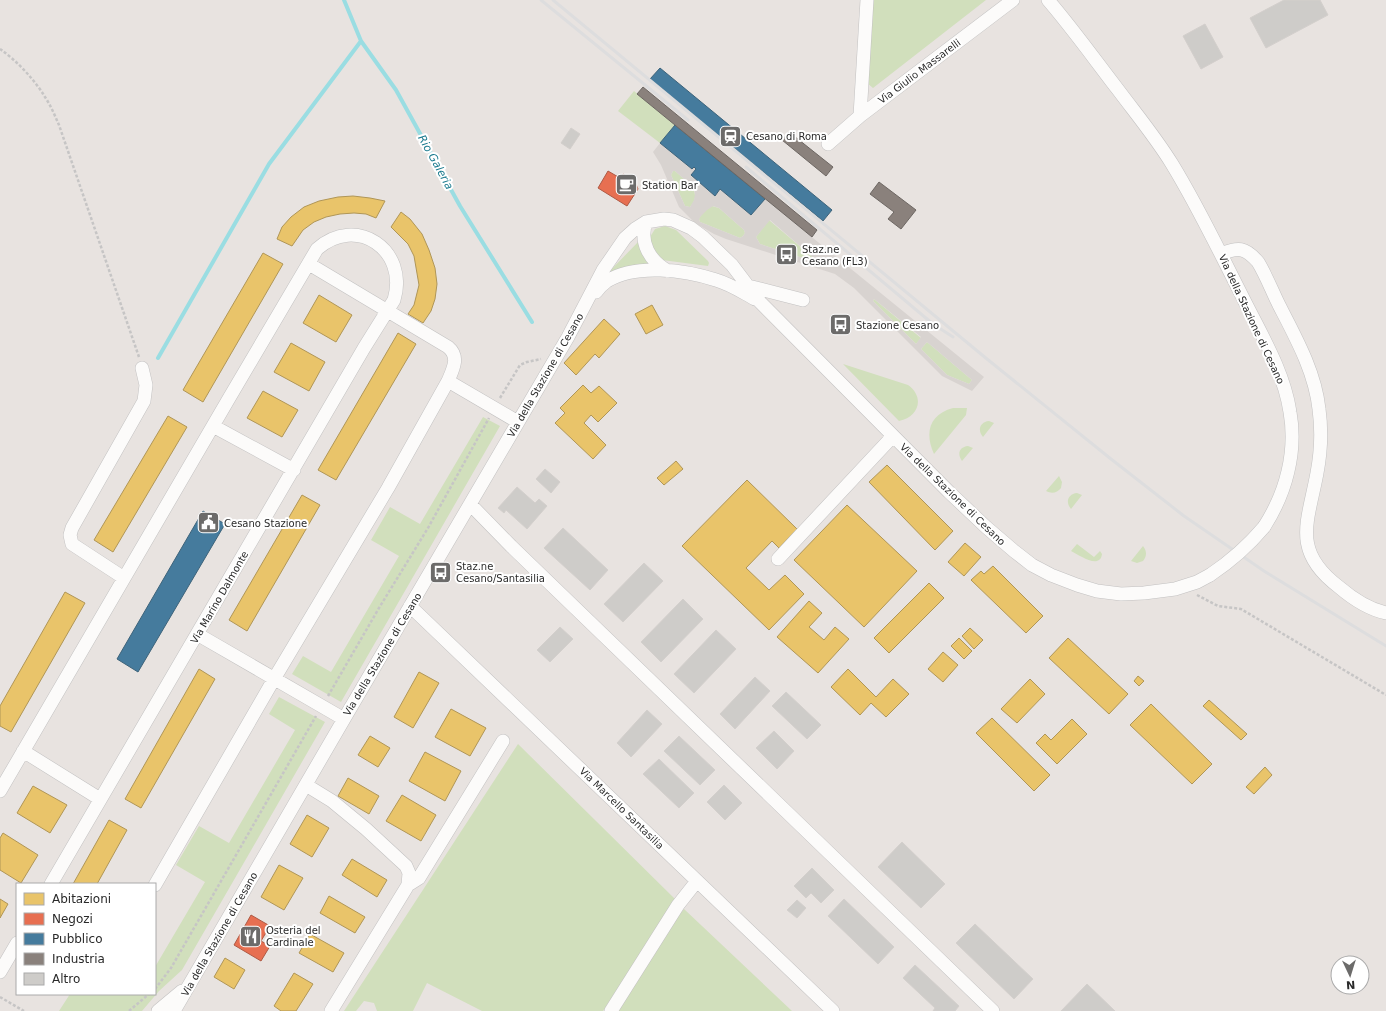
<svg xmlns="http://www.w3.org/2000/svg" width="1386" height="1011" font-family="'DejaVu Sans',sans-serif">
<rect width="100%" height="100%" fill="#e8e3e0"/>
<path fill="#d1dfbc" d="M872,0H986L873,88L867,83Z
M634,91L675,125L660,143L618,111Z
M673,171H675C686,181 704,192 690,207L685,206L671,175Z
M712,206L719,208L744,230L745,233L743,236L740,238L700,222L699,219C701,214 707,208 712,206Z
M769,220L816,260V261L815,262L760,244L756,237Z
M665,226L676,230L708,261L709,263L708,266L662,260L654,255L650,237L655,229Z
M639,241L651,266L605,276Z
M874,299L921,338L916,344L873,301Z
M927,342L972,380L969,384L947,375L921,349Z
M843,364L908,385C925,397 919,417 899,421Z
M953,408H967L966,415L934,454C924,432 930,414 953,408Z
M483,417L500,426L341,702L292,674L303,656L331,672L399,556L371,540L390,507L420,524Z
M989,421L994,423L983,437C977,430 980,422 989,421Z
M968,446L973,448L962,461C957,454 959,447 968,446Z
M1059,476L1062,482L1061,488C1057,493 1052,494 1046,491Z
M1077,493L1082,495L1071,509C1065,502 1068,494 1077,493Z
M1077,544L1094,557L1100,551L1102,554C1100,570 1079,555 1071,551Z
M1143,546C1147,551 1147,556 1143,561L1137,563L1131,561Z
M279,697L325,722L182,970L159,991L142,1011H59L70,994H155V967L205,882L176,865L199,826L229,843L295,730L269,714Z
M518,744L675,899L603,1011H482L427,983L413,1011H377L374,1003L364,1001L356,1011H344Z
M684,909L792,1011H617L671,925Z"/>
<path fill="#d8d3d0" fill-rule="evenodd" d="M660,143L692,169L694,167L696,169L691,176L715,195L720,189L751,215L765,199L984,377L972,391L942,376L854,288L835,274L726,239L714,234L695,223L679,207L661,165L653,152ZM673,171H675L694,188L695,194L694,200L690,207L685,206L671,175ZM713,206L719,208L744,230L745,233L743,236L740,238L700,222L699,219L701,216L707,210ZM770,220L816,260V261L815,262L760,244L756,237ZM874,299L921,337L916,344L873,301ZM927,342L972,380L969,384L947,375L921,349Z"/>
<path fill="#e9c46a" stroke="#b09657" d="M353,196L370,198L385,201L376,218L366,214L354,213L340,214L326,217L314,222L303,230L292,246L277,239L282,227L291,217L304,207L319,201L338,197Z
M401,212L410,219L422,234L429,250L435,268L437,284L435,299L431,311L423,323L408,314L414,305L419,285L414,256L408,244L391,227Z
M263,253L283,264L203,402L183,390Z
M319,295L352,315L336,342L303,323Z
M652,305L663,325L646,334L635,314Z
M604,319L620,334L599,358L595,354L576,375L564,363Z
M398,333L416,344L336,480L318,470Z
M291,343L325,362L309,391L274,372Z
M583,385L591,393L599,386L617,403L598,422L591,415L584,423L606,445L593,459L555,423L565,413L560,408Z
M263,391L298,410L282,437L247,418Z
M168,416L187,427L113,552L94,540Z
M676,461L683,469L664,485L657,478Z
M887,465L953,531L935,550L869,482Z
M747,480L797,529L779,548L772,541L746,568L769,590L785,575L804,594L769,630L682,546Z
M302,495L320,505L247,631L229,620Z
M847,505L917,571L864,627L794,560Z
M965,543L981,557L964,576L948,562Z
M993,566L1043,616L1026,633L971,580L981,571L984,574Z
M929,583L944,598L889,653L874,638Z
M65,592L85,603L11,732L0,726V706Z
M809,601L822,613L809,627L824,640L835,627L849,639L818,673L777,637Z
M970,628L983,640L974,649L962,636Z
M959,638L972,651L964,659L951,646Z
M1068,638L1128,694L1109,714L1049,658Z
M943,652L958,665L943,682L928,669Z
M199,669L215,679L141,808L125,799Z
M848,669L876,697L893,679L909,694L886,717L871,703L860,715L831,687Z
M419,672L439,683L413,728L394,717Z
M1138,676L1144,681L1139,686L1134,681Z
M1030,679L1045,694L1017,723L1001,709Z
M1209,700L1247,734L1241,740L1203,706Z
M1151,704L1212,764L1192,784L1130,725Z
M451,709L486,728L470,756L435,737Z
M992,718L1050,775L1034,791L976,733Z
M1072,719L1087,734L1057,764L1036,743L1045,734L1051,740Z
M370,736L390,748L378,767L358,755Z
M425,752L461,771L445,801L409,781Z
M1265,767L1272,775L1254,794L1246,787Z
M348,778L379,796L369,814L338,796Z
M33,786L67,805L50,833L17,813Z
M402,795L436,815L421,841L386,821Z
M307,815L329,828L312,857L290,844Z
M109,820L127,830L97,884H73Z
M3,833L38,855L21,883L0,870V838Z
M352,859L387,880L377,897L342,875Z
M279,865L303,878L284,910L261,897Z
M329,896L365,917L355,933L320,913Z
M0,899L8,904L0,918Z
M310,934L344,953L333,972L299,953Z
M225,958L245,970L234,989L214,977Z
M294,973L313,984L296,1011H281L274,1006Z"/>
<path fill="#e76f51" stroke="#ae5a45" d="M608,171L620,178L623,174L633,180L636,184L638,189L627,206L598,188Z
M251,915L270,926L261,941L270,946L261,961L234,945Z"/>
<path fill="#457b9d" stroke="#3d637a" d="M660,68L832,210L823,221L650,79Z
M675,125L765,199L751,215L720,189L715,196L691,175L696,169L694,167L692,169L660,143Z
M203,511L225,524L138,672L117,659Z"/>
<path fill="#8a817c" stroke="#6d6763" d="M643,87L817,230L812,237L637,94Z
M789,132L833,167L826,176L782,140Z
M879,182L916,210L901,229L888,219L894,212L870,194Z"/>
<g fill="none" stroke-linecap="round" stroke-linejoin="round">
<path stroke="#9adde2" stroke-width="4" d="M344,0L361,41L396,90L460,206L532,322
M158,358L269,164L361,41"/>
</g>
<path fill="#ceccc9" stroke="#d3cfcc" d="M1284,0H1320L1328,15L1266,48L1250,18Z
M1205,24L1223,57L1201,69L1183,36Z
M571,128L580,134L570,149L561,143Z
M545,469L560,482L551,493L536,479Z
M517,487L535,503L539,499L547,506L527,529L506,510L504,513L498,508Z
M563,528L608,570L590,590L544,548Z
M644,563L663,581L623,622L604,604Z
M683,599L703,619L661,662L641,642Z
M560,627L573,639L550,662L537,650Z
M716,630L736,649L694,693L674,674Z
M755,677L770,691L735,729L720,714Z
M786,692L821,725L807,739L772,706Z
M647,710L662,724L631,757L617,743Z
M774,731L794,751L777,769L756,748Z
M679,736L715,770L700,785L664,751Z
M659,759L694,793L679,808L643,774Z
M724,785L742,803L725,820L707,802Z
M902,842L945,884L921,908L878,867Z
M812,868L834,890L821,903L811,893L806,898L794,886Z
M844,899L894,947L878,964L828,916Z
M797,900L806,908L797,918L787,910Z
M975,924L1033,979L1014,999L956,943Z
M915,965L959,1006L955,1011H933L935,1008L903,978Z
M1087,984L1115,1011H1061Z"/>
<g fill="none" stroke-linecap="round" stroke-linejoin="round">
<defs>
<path id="minor" d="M1048,0C1073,29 1095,60 1119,91C1137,115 1156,138 1172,164C1199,208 1221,255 1244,300C1262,336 1284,372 1290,412C1297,452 1286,493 1264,527
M860,116L867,0
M828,144L860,116L1013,0
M646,222C639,243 650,261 668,271
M1221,254C1238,247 1245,247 1258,262C1266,275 1272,291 1279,305C1296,338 1315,372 1319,409C1322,431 1321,452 1317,473C1308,522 1291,551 1339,587C1353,599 1368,609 1386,613
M748,286L803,300
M596,292C599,288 603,284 607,281C636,263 685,270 716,280C730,284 742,292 755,299
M448,381L518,422
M213,426L294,470
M470,504L511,546L993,1011
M778,559L893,436
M124,578L72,544L70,535L72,528L144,401L146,385L142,368
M410,606L833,1011
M197,634L344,719
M23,751L100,799
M306,785L332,801L366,829L406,866L409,873L408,885
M0,791L228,400L317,249C356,214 409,250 394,300L364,348L51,884
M155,885L274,679L388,488L448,381C453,369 460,357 448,347L309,264
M0,972L17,943
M158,1011L182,991
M174,1011L344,719L568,337L603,270L625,238L635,229L646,222L664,219L673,220L691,228L703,237L732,265L760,302L949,492L986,527L1014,551L1032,565L1051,575L1077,585L1097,591L1121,594L1144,593L1175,589L1197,582L1210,575
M331,1011L408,885L419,878L503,741
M611,1011L678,905L697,881"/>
</defs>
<use href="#minor" stroke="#c2c1c1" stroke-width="14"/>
<path stroke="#c6c5c5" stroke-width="2.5" stroke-dasharray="3 2" stroke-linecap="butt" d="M0,49C16,60 35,80 45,97C51,106 55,116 59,125L139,357
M500,398L520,365L527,362L541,359
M1197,595L1218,606L1241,609L1386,695
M328,696L379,608L428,528L489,418
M155,989L171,968L316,716
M0,997L24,1011
M129,1011L149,994"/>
<use href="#minor" stroke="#fcfbfa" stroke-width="13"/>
<path stroke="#ddddde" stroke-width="3" d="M541,0L688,120
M553,0L987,359L1111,459L1184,516L1264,571L1386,646
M746,167L933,324L953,337"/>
<defs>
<path id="minor-bridge" d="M1210,575C1231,561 1248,546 1264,527"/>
</defs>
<use href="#minor-bridge" stroke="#c2c1c1" stroke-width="14" stroke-linecap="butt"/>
<use href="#minor-bridge" stroke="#fcfbfa" stroke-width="13"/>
</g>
<defs>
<symbol id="station-square" viewBox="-11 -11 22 22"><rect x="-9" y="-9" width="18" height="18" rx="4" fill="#6c6b6a" stroke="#fff"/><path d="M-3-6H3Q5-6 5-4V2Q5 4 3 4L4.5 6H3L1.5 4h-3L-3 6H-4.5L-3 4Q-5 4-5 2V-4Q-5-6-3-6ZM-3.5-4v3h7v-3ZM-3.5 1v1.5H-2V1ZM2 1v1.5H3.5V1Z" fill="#fff"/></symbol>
<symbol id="cafe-square" viewBox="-11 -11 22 22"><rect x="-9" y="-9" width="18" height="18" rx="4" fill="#6c6b6a" stroke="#fff"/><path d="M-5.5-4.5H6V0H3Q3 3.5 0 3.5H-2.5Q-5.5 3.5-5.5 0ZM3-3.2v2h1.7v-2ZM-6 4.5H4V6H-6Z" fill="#fff"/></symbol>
<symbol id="bus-square" viewBox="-11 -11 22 22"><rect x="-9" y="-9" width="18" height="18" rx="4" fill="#6c6b6a" stroke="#fff"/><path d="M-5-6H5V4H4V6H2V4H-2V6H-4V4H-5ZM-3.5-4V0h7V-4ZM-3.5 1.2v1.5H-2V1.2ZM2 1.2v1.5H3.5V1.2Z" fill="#fff"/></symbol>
<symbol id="civic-square" viewBox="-11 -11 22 22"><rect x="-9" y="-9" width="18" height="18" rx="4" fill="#6c6b6a" stroke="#fff"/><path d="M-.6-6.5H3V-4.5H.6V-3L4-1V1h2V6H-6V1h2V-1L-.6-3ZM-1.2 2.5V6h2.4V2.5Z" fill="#fff"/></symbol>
<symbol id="restaurant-square" viewBox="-11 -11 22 22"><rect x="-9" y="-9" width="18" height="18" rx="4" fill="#6c6b6a" stroke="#fff"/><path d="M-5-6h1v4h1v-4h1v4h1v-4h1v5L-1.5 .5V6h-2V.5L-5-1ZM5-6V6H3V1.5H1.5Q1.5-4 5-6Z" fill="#fff"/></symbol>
</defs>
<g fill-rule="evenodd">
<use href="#station-square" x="718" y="124" width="25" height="25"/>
<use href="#cafe-square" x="614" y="172" width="25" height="25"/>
<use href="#bus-square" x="774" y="242" width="25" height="25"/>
<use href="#bus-square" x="828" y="312" width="25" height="25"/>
<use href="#civic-square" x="196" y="510" width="25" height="25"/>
<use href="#bus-square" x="428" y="560" width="25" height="25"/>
<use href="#restaurant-square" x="238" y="924" width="25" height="25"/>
</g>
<g text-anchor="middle" stroke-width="4" stroke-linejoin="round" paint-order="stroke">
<g font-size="10" fill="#2a2a2a" stroke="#fff">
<text transform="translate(919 71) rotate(-37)" y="4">Via Giulio Massarelli</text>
<text transform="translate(1252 319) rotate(65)" y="4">Via della Stazione di Cesano</text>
<text transform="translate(545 375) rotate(-60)" y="4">Via della Stazione di Cesano</text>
<text transform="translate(953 494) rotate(44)" y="4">Via della Stazione di Cesano</text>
<text transform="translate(219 597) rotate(-60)" y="4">Via Marino Dalmonte</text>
<text transform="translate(382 654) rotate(-59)" y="4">Via della Stazione di Cesano</text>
<text transform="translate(622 808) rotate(44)" y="4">Via Marcello Santasilia</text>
<text transform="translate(219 934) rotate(-60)" y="4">Via della Stazione di Cesano</text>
</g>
<g font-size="10" fill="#2a2a2a" stroke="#fff" text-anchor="start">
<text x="746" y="140">Cesano di Roma</text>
<text x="642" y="189">Station Bar</text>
<text x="802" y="253">Staz.ne<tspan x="802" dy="12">Cesano (FL3)</tspan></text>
<text x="856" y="329">Stazione Cesano</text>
<text x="224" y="527">Cesano Stazione</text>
<text x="456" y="570">Staz.ne<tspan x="456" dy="12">Cesano/Santasilia</tspan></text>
<text x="266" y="934">Osteria del<tspan x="266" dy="12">Cardinale</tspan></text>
</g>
<g font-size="11" font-style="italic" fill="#197a8e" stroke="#fff">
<text transform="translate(436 162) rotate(61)" y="4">Rio Galeria</text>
</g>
</g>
<rect x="16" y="883" width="140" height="112" fill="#ffffff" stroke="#aaaaaa"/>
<rect x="24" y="893" width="20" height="12" fill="#e9c46a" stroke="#aaaaaa"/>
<text x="52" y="903" font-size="12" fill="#2a2a2a">Abitazioni</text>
<rect x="24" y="913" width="20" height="12" fill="#e76f51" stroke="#aaaaaa"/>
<text x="52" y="923" font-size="12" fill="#2a2a2a">Negozi</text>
<rect x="24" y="933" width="20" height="12" fill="#457b9d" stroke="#aaaaaa"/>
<text x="52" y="943" font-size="12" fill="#2a2a2a">Pubblico</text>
<rect x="24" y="953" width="20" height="12" fill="#8a817c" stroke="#aaaaaa"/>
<text x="52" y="963" font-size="12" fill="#2a2a2a">Industria</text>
<rect x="24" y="973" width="20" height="12" fill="#ceccc9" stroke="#aaaaaa"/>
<text x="52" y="983" font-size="12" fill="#2a2a2a">Altro</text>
<g transform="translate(1350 975) rotate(176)"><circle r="19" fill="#ffffff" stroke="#aaaaaa"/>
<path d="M0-3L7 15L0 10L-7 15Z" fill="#6c6b6a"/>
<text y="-6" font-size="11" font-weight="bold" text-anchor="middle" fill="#2a2a2a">N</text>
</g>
</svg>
